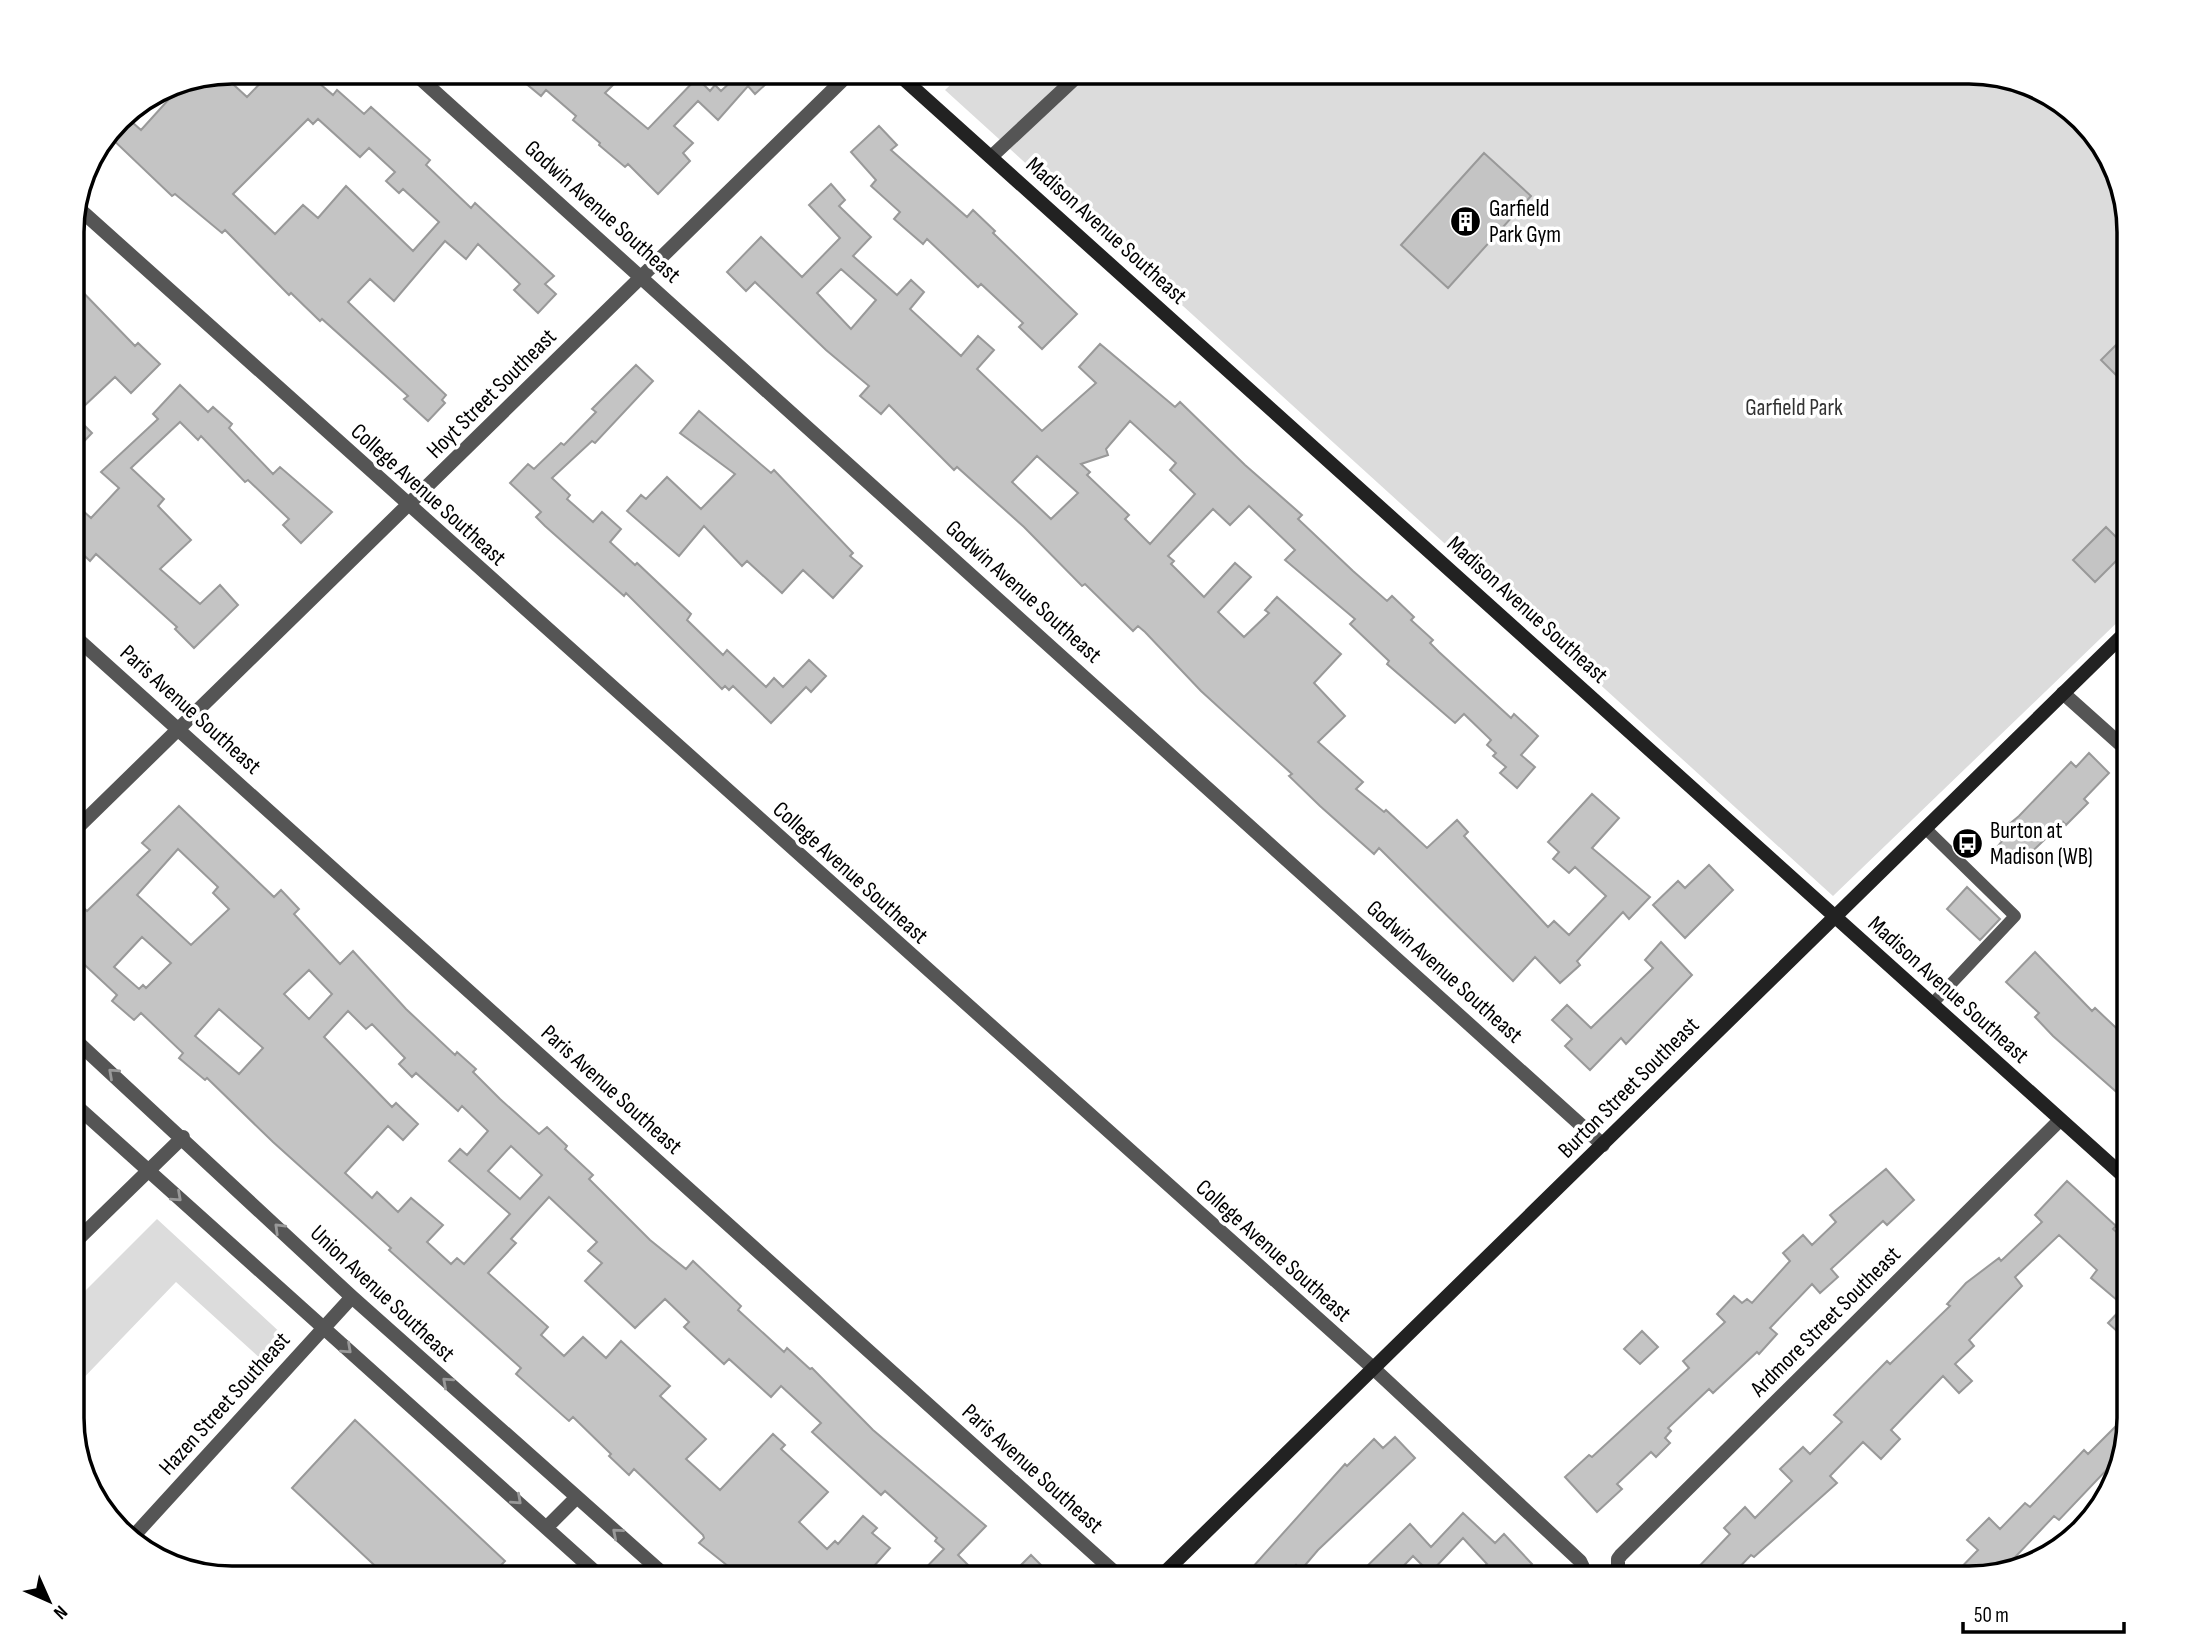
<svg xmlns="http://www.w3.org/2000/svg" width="2201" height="1650" font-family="'Sofia Sans Condensed',sans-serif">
<rect width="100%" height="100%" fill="#fff"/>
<path fill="#dcdcdc" d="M964,72H1969L2067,105L2113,161L2129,232V611L1833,896L945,90Z
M157,1219L284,1336L262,1360L176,1282L72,1390V1304Z"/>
<path fill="#c4c4c4" stroke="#999" stroke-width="2" fill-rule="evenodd" d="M271,72H306L333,95L337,90L364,114L371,107L430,160L426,165L471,208L475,203L554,276L545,284L556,294L538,313L514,290L520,284L478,244L466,259L445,241L394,301L370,279L348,302L446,395L442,400L445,403L428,421L404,399L408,396L322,319L320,321L291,293L289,295L225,230L222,233L175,194L172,196L108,135L124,115L141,130L170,98L162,90L171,84L222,74L247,97ZM308,119L313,124L318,119L360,157L369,148L395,172L386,181L399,193L403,189L439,222L413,251L346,186L318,218L303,205L275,234L233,194Z
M512,72H626L605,93L648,129L697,78L710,91L715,85L721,91L738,75L735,72H779L755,94L748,86L718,120L698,101L674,126L693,143L683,153L690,161L658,194L628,164L625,167L599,145L600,143L573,120L576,116L546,90L541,96Z
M879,126L897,145L891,150L967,217L973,210L995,231L993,233L1077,314L1042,349L1019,327L1023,323L981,284L978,287L927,239L923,244L894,219L900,212L871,186L876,180L851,152Z
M1484,153L1531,196L1448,288L1401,245Z
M831,184L845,200L839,206L871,237L853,256L897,295L911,280L924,292L910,309L961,356L978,336L994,350L977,369L1042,431L1096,383L1079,367L1100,344L1175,407L1180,402L1245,465L1302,515L1298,519L1353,571L1387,601L1392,596L1414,617L1411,620L1433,640L1430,643L1439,652L1511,718L1514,714L1538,736L1521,755L1535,767L1517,788L1500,773L1506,767L1493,756L1496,753L1487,745L1491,740L1464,714L1455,723L1387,664L1389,661L1350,624L1355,619L1285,560L1295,550L1249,506L1230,525L1213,509L1168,556L1174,561L1171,564L1204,597L1235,563L1251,577L1218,612L1244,637L1269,613L1265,610L1277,597L1341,654L1314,683L1345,716L1318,742L1363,782L1356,789L1384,812L1386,810L1427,848L1457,820L1468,832L1464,836L1548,927L1554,921L1569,935L1606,896L1575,867L1569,873L1553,859L1559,852L1548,842L1592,794L1619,818L1592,848L1650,897L1629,919L1623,912L1577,961L1580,965L1560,983L1535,957L1513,981L1379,848L1374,854L1320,806L1289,776L1292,774L1201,691L1145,632L1138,626L1133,631L1085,584L1082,586L1024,527L957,467L954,470L889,405L881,414L860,396L869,386L826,350L755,282L746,291L727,272L761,237L802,277L840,238L809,205ZM841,269L876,300L851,329L817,293ZM1130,421L1176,463L1170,470L1195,494L1150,544L1125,519L1129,515L1087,475L1090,472L1081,464L1108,455L1106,449ZM1037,456L1078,493L1051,519L1012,482Z
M72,281L135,346L138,343L160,364L131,393L115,377L82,408L72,397Z
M2118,343L2129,355V369L2120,379L2101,360Z
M636,365L653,381L595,443L592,441L552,478L570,495L567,499L593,522L602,512L621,529L610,542L635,565L637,563L691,614L687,620L723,655L727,650L766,687L774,678L783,687L809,660L826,676L811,692L806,687L771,723L733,686L729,690L725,686L722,689L626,593L624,596L545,526L536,517L541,512L510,483L528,464L534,469L561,443L564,445L596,412L592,409Z
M180,385L208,412L213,407L232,424L229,428L273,474L280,467L332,512L301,543L283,525L289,519L248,480L245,482L201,436L198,440L180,422L131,468L164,499L158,506L191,540L160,569L200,604L220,585L238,605L194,648L175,629L177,627L96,554L90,561L72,544V501L91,518L119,488L101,472L158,419L153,414Z
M699,411L771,473L774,470L853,553L850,556L862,566L833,598L803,570L782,593L747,561L742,566L704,526L679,556L627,511L641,495L646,499L667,477L701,509L735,474L680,433Z
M72,413L92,433L72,454Z
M2106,527L2128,549L2095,582L2073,560Z
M2089,753L2109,773L2084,799L2088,803L2066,825L2063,822L2017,866L1998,846L2002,841L1996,835L2019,816L2071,762L2076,767Z
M179,806L274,897L281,890L299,909L294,914L340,964L353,951L406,1009L455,1055L457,1052L476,1069L473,1072L500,1099L539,1134L547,1127L567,1146L565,1149L593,1175L589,1179L650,1240L686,1269L693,1261L741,1306L738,1310L784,1352L787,1348L810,1369L812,1368L873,1430L986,1526L958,1555L981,1578H916L944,1549L935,1541L937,1538L885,1491L881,1495L812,1432L821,1423L781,1386L771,1397L729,1359L724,1364L684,1327L689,1322L665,1299L635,1328L585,1281L602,1263L588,1251L597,1242L549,1197L511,1239L516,1243L488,1273L548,1327L541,1335L564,1356L583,1337L606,1358L621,1341L670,1386L660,1396L706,1439L686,1459L720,1490L773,1434L785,1445L781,1449L828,1492L799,1522L827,1549L835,1541L838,1544L863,1516L877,1528L872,1533L890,1548L874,1566L887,1578H743L699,1543L704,1538L703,1535L634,1469L629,1475L609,1456L611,1454L573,1417L569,1421L516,1374L521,1368L389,1250L391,1248L273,1142L207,1078L205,1080L179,1058L183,1053L141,1013L134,1020L112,1001L117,995L72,953V897L87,911L150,850L142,843ZM178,849L218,887L213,893L229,909L191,945L137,895ZM142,937L171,963L146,988L143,985L139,989L114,967ZM309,970L332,994L309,1019L284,994ZM219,1009L263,1048L239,1074L195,1036ZM348,1011L366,1029L372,1024L405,1058L399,1064L412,1077L416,1073L458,1111L462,1106L488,1131L467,1155L460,1149L449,1161L510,1214L464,1264L457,1258L451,1264L427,1242L443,1225L411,1198L398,1212L377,1192L372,1198L345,1173L388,1126L403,1140L418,1124L396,1103L392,1107L324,1037ZM511,1146L542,1175L520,1199L488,1171Z
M1709,865L1733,890L1685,938L1653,905L1678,881L1685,888Z
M1967,887L2000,919L1980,940L1947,909Z
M1661,942L1692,975L1626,1044L1621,1038L1590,1070L1565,1046L1572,1039L1552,1020L1567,1005L1591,1028L1653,968L1645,960Z
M2035,952L2092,1011L2095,1008L2129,1040V1103L2053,1036L2035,1017L2039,1013L2006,982Z
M1886,1169L1914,1200L1887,1225L1883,1221L1831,1269L1838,1277L1820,1293L1812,1284L1770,1328L1777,1334L1759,1354L1757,1352L1713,1393L1709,1389L1668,1428L1671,1431L1665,1438L1670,1443L1656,1457L1651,1452L1617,1484L1622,1489L1597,1512L1565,1477L1589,1455L1592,1457L1689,1368L1683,1361L1725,1322L1717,1314L1734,1296L1742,1303L1747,1299L1752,1303L1790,1261L1783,1253L1803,1235L1812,1245L1836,1222L1830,1215Z
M2067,1181L2116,1226L2113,1229L2129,1243V1342L2108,1323L2124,1306L2091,1278L2097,1270L2059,1235L2015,1277L2022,1286L1969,1340L1974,1346L1955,1364L1972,1381L1959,1393L1943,1376L1891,1430L1900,1439L1881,1459L1863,1442L1830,1476L1837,1483L1754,1557L1751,1555L1729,1578H1688L1730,1534L1724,1528L1745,1507L1755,1518L1792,1481L1780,1469L1803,1447L1810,1454L1842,1422L1834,1415L1887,1361L1890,1364L1950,1306L1947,1304L1966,1283L1999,1258L2001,1261L2042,1222L2035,1215Z
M1642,1331L1658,1347L1640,1364L1624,1349Z
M2129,1413L2115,1461L2059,1520L2054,1516L2002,1571L1969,1578H1951L1978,1550L1967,1540L1989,1518L2000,1529L2025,1503L2030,1507L2084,1450L2088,1454Z
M355,1420L505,1561L489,1578H388L292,1488Z
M1395,1437L1415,1458L1318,1550L1301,1570L1296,1565L1283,1578H1243L1345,1464L1347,1466L1374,1439L1383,1448Z
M1463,1513L1495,1543L1504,1534L1532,1564L1517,1578H1472L1487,1564L1463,1538L1430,1573L1413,1556L1392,1578H1355L1410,1524L1431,1547Z
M1031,1555L1054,1578H1008Z"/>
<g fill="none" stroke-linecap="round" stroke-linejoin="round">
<path stroke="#555" stroke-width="12" d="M1925,828L2015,916L1932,1004"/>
<path stroke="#555" stroke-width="14" d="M413,72L1603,1145
M991,157L1082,72
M76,206L1373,1368L1580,1561L1588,1578
M72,634L1121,1578
M2063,693L2129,752
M72,833L851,72
M72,1037L352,1297L668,1578
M72,1102L602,1578
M72,1245L183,1137
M547,1527L576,1498
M130,1540L352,1297
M1618,1578V1559L1621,1555L2060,1120"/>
<path stroke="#222" stroke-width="14" d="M896,72L2129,1181
M1159,1578L2129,629"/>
</g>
<defs><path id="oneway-chevron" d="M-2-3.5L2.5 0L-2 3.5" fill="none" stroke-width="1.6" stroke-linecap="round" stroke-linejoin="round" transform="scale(1.75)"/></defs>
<g stroke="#999">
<use href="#oneway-chevron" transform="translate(113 1073) rotate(-138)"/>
<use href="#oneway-chevron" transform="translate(177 1197) rotate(42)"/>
<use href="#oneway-chevron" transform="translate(279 1228) rotate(-136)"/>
<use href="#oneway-chevron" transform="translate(347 1349) rotate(42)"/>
<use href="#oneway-chevron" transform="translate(447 1382) rotate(-138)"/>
<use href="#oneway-chevron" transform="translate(517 1500) rotate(42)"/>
<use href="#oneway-chevron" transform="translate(617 1533) rotate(-139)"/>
</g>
<defs>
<symbol id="building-disc" viewBox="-11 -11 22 22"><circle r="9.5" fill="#000" stroke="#fff"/><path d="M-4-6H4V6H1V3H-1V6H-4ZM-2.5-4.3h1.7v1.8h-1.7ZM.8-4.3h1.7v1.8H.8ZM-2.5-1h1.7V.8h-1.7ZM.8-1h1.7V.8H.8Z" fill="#fff"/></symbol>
<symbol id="bus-disc" viewBox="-11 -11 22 22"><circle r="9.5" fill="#000" stroke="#fff"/><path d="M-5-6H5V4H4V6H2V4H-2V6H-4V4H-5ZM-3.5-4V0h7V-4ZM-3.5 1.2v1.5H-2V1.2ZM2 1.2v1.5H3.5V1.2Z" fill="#fff"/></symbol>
</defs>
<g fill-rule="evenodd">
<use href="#building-disc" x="1448" y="204" width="35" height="35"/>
<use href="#bus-disc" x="1950" y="826" width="35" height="35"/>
</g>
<g text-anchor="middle" stroke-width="7" stroke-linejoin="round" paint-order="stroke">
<g font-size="23" fill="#000" stroke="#fff" text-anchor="start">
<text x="1489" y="216">Garfield<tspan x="1489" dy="26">Park Gym</tspan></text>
<text x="1990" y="838">Burton at<tspan x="1990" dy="26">Madison (WB)</tspan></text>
</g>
<g font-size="23" fill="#000" stroke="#fff">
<text transform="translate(603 211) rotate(42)" y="8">Godwin Avenue Southeast</text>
<text transform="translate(1107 230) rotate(42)" y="8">Madison Avenue Southeast</text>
<text transform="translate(491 393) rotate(-45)" y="8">Hoyt Street Southeast</text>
<text transform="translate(429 494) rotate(42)" y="8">College Avenue Southeast</text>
<text transform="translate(1024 591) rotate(42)" y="8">Godwin Avenue Southeast</text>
<text transform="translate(1528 609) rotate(42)" y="8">Madison Avenue Southeast</text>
<text transform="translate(191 709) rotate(42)" y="8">Paris Avenue Southeast</text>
<text transform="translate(851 872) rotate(42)" y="8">College Avenue Southeast</text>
<text transform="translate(1445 971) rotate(42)" y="8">Godwin Avenue Southeast</text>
<text transform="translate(1949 989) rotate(42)" y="8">Madison Avenue Southeast</text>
<text transform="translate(1628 1087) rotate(-45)" y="8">Burton Street Southeast</text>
<text transform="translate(612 1089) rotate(42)" y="8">Paris Avenue Southeast</text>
<text transform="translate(1274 1250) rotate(42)" y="8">College Avenue Southeast</text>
<text transform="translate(383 1293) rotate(43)" y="8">Union Avenue Southeast</text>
<text transform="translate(1825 1321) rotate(-45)" y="8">Ardmore Street Southeast</text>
<text transform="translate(224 1403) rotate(-48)" y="8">Hazen Street Southeast</text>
<text transform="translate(1033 1468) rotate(42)" y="8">Paris Avenue Southeast</text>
</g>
<g font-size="23" fill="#333" stroke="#fff">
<text x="1794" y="415">Garfield Park</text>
</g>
</g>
<path d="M0 0H2201V1650H0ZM232 84H1969A148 148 0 0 1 2117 232V1418A148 148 0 0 1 1969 1566H232A148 148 0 0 1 84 1418V232A148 148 0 0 1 232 84Z" fill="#fff" fill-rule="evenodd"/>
<path fill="none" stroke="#000" stroke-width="3.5" d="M232 84H1969A148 148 0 0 1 2117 232V1418A148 148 0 0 1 1969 1566H232A148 148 0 0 1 84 1418V232A148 148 0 0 1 232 84Z"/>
<g transform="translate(49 1601) rotate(135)" stroke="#ffffff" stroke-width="5" paint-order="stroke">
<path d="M0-5L12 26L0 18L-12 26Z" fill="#000000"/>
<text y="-10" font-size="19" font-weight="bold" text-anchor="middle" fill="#000000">N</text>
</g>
<path d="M1963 1622v10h161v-10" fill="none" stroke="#000000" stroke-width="3.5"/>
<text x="1974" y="1622" font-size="21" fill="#000000" stroke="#ffffff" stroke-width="5" paint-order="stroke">50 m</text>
</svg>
